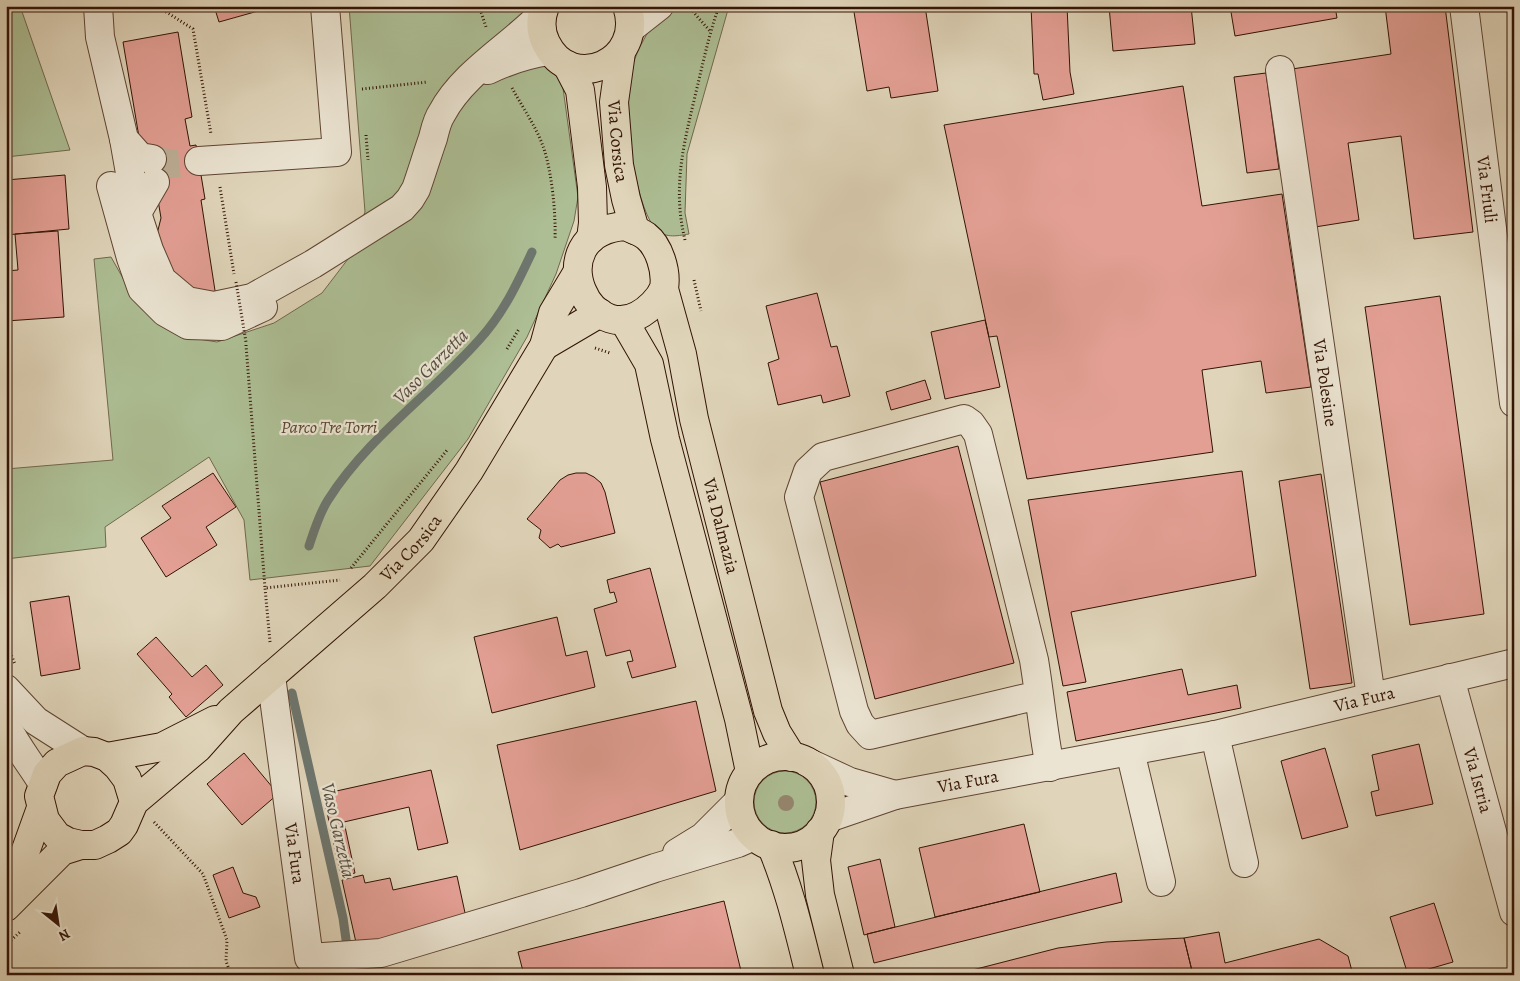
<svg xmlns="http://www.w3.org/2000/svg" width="1520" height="981" font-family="Alegreya,serif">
<rect width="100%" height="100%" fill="#e0d5ba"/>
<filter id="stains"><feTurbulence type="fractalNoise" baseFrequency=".004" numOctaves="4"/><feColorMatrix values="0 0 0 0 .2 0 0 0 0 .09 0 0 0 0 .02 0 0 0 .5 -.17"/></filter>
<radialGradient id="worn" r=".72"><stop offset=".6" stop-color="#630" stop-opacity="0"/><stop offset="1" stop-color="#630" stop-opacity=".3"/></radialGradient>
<path fill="#adbe94" stroke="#70684c" d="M6,6H20L70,150L6,157Z
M349,6H527L523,17L542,62L559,75L563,88L578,197L574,221L556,274L527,337L468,439L370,566L250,580L244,520L209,457L105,527L106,547L6,559V469L113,460L94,259L111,257L124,280L145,309L180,336L217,342L274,323L322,293L348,259L365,212Z
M669,6H729L687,154L685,213L689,234C676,236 664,239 654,227C635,203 621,108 628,79C637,49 647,29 669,6Z
M754 802a31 31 0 1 1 62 0a31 31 0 1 1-62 0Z"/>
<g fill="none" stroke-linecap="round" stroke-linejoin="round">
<path stroke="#6d766f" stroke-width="9" d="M309,546C314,531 319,514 328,500C368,437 430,395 479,340C503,314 517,284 532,252
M292,693L343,918L351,975"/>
</g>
<path fill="#e39f94" stroke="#321305" d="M214,6H276L219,22Z
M853,6H925L938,91L891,98L889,87L867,91Z
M1031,6H1067L1070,72L1074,94L1043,100L1038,74H1034Z
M1109,6H1191L1195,44L1113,51Z
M1230,6H1335L1337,18L1235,36Z
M1385,6H1445L1473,232L1414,239L1401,136L1348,143L1359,220L1315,227L1292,69L1391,54Z
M178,32L192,117L185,119L190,146L196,145L205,199L201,200L216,297L187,287L173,275L157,234L161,218L155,182L142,155L123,42Z
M1266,73L1279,169L1247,173L1234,77Z
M1183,86L1202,206L1282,194L1311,387L1266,393L1261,361L1202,370L1213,452L1027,479L997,336L989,337L944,125Z
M65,175L69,229L6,235V180Z
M58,231L64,317L6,321V271L18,270L15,234Z
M817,293L831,347L837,346L850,396L823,403L821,395L778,405L768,363L779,359L766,306Z
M1440,296L1484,614L1410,625L1365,307Z
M985,320L1000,387L945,399L931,332Z
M925,380L931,399L891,410L886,392Z
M958,446L1014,663L875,699L820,482Z
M1242,471L1256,576L1071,612L1086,682L1063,686L1028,500Z
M213,473L236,507L206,527L217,545L166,577L141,538L171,518L162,506Z
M576,473H586L594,477L601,483L605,492L615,533L561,547L558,544L550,548L539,538L541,530L527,519L560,480L568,475Z
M1321,474L1352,683L1310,689L1279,481Z
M650,568L676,667L632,678L627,662L633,661L630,650L606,656L594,609L617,602L614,592L610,593L607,580Z
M69,596L80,669L41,676L30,602Z
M557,617L566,656L587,651L595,687L492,713L474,637Z
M156,637L192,677L206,665L223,685L186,717L169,697L172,694L137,654Z
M1182,669L1188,695L1237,685L1241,708L1076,741L1067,692Z
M696,701L716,791L520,850L497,745Z
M1419,744L1433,804L1376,816L1371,792L1379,790L1372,755Z
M1325,748L1348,827L1302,839L1281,761Z
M244,753L278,794L242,825L207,784Z
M431,770L448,843L418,850L409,807L344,822L355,873L341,876L323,794Z
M1024,824L1040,892L935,917L919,848Z
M880,859L895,927L864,935L848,867Z
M233,867L243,893L256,897L260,907L229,918L213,875Z
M1116,873L1122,902L874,963L867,934Z
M363,875L365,883L390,878L393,890L457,876L467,922L357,947L342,880Z
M724,901L742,975H524L518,952Z
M1434,903L1453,962L1408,975L1390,917Z
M1219,932L1225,963L1319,939L1348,956L1353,975H1193L1184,938Z
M1184,938L1193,975H953L1058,948L1106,942Z"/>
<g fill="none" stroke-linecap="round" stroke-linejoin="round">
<path stroke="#bdae96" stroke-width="28" stroke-dasharray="28 14" stroke-linecap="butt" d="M152,159L171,164L199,161"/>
<defs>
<g id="minor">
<path d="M98,6L100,37L124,139L140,157L152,159"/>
<path id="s1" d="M1464,6L1514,403"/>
<path d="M631,28L659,6"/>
<path d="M488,70C507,61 528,54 550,51"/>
<path id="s2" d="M1280,70L1371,697"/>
<path d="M124,139L137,213L149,250L162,280L187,301L214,306L252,298L313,264L402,208L410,199L416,189C422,172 427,155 433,138C435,130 437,120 442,113C463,73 511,46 542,14"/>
<path d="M199,161L337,152L325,6"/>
<path d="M111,186L131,258L142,289L165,312L188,325L222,326L263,307"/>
<path d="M137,213L155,182"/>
<path id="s3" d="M271,676L309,958L381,953L581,893L655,868L738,843L754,836"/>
<path id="s4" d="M1450,678L1514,912"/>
<path d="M6,689L36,721L83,751"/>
<path d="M1039,695L870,735L860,724L854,711L799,497L808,471L823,457L964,419L971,424L978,434L1034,660C1040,696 1043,732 1050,767"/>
<path d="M6,725C16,746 31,764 43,784"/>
<path d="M1215,735L1244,863"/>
<path d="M1130,751L1161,882"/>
<path d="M807,762L850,782L895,795"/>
<path id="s5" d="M828,818L895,795L1215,735L1514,663"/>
<path d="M677,853L703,837L738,802"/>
</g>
<g id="major">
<path d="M545,6C540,19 540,31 546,43C571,95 646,62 627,6"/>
<path id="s6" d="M621,52L614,102L619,165L626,199L635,230"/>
<path d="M567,65L580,90L592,187L593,223L591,239"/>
<path d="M625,226C632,229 639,231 646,236C659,246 667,271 664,288C662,293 657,300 653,304C592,365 534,233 625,226Z"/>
<path id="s7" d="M664,289L682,354L694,419L768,711L777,733L792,757"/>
<path d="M624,321L649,364L665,439L739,719L750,772"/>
<path d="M544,346L600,313"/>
<circle cx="785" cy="802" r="46"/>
<path d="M107,757L162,747L215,720"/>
<path id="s8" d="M134,802L127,779L118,767L107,757L94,752L83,751L57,763L47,774L39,796L45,820L57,836L68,842L81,845H95L108,839L119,832L124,825L134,802L198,748L231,711L375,586L421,540L469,471L544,346L553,313L577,273"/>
<path d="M820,831L816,860L820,895L840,975"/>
<path d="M771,845C789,887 799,931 810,975"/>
<path d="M6,897L23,858L41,808"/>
<path d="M6,907L62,851L81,845"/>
</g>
</defs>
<use href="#minor" stroke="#5e4432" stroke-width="30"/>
<use href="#major" stroke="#321305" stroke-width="30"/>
<path stroke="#321305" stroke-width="3" stroke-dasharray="1 2.5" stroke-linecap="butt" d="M157,6L193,29L211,134
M479,6L486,27
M688,6L710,31
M512,88C523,108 537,128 544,149C552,174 556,214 555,240
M362,89L428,82
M366,135L368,160
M220,187L234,274
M685,240C672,187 684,143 696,92C703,63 709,34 719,6
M694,280L701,311
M246,345L265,588
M595,348L610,353
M507,349L519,329
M351,568L448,449
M6,600L10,652L15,664
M270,642L265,588L340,580
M154,822L203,874L227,940L226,961L231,975
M6,945L20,932"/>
<use href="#minor" stroke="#ebe4d2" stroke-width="28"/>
<use href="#major" stroke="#e0d5ba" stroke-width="28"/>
<path stroke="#321305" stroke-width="3" stroke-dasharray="1 2.5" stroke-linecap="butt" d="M236,282L246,342"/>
</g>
<circle fill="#95866e" cx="786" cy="803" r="8"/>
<g text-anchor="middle" stroke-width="4.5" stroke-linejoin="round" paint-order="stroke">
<g font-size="18" fill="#321305" stroke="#ebe4d2">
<text dy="6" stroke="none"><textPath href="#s6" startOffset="90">Via Corsica</textPath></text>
<text dy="6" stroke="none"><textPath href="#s1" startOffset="185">Via Friuli</textPath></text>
<text dy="6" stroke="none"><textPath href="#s2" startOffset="316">Via Polesine</textPath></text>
<text dy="6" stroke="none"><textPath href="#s7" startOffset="244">Via Dalmazia</textPath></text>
<text dy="6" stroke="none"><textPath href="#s8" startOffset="668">Via Corsica</textPath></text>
<text dy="6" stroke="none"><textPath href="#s5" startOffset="550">Via Fura</textPath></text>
<text dy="6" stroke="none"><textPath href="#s4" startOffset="106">Via Istria</textPath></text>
<text dy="6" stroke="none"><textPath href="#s5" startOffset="145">Via Fura</textPath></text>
<text dy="6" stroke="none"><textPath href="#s3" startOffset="179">Via Fura</textPath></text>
</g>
<g font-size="18" font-style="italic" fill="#574630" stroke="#ebe4d2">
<text x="329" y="433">Parco Tre Torri</text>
</g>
<g font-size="19" font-style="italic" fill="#544d43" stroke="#ebe4d2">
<text transform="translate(430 366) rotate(-45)" y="7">Vaso Garzetta</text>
<text transform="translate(339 830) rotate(77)" y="7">Vaso Garzetta</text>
</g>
</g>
<rect width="1520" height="981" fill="none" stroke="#e0d5ba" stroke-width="25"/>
<rect x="8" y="8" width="1505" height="966" fill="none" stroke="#321305" stroke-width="2.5"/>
<rect x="12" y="12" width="1495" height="956" fill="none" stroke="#321305"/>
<g transform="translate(58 924) rotate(150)" stroke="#ebe4d2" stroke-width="4" paint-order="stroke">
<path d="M0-4L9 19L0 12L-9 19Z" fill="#321305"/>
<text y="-8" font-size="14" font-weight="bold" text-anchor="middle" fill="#321305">N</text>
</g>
<rect width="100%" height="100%" filter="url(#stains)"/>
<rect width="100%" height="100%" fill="url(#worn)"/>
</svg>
